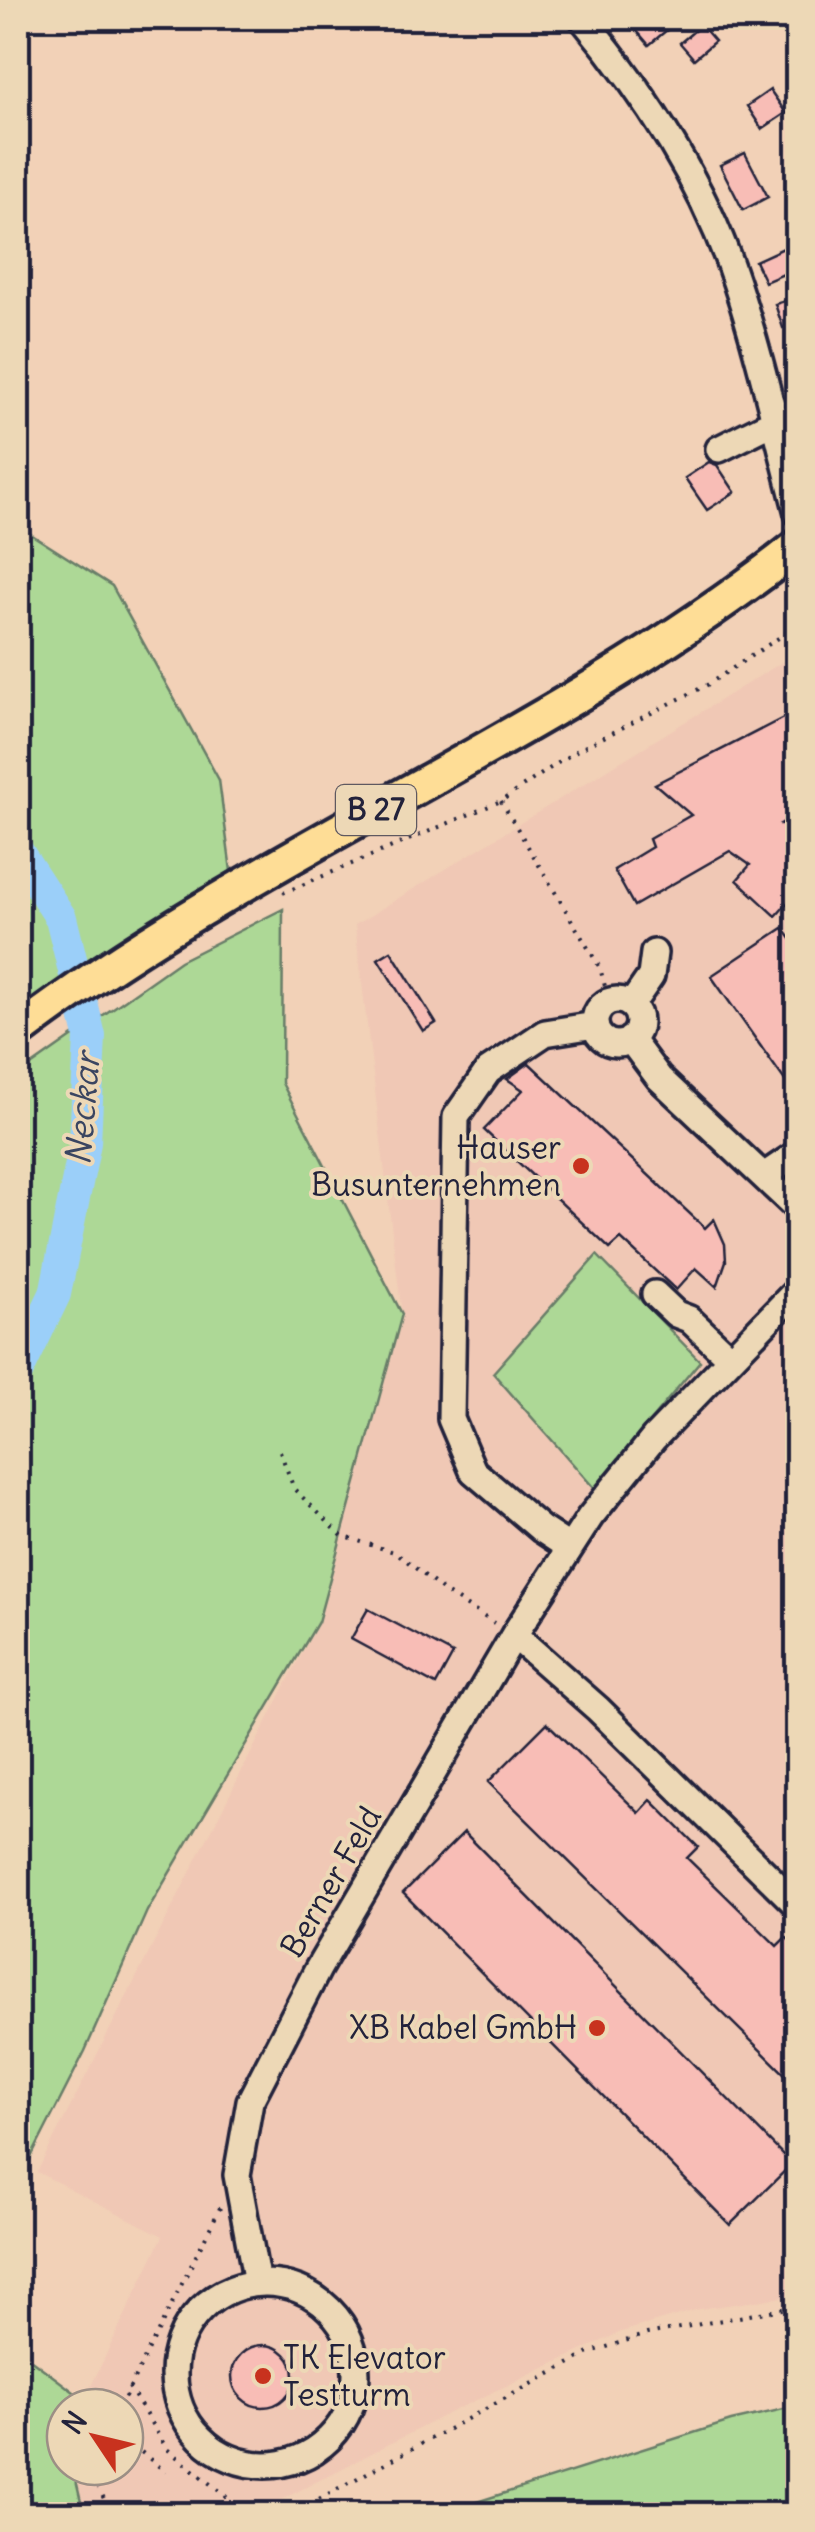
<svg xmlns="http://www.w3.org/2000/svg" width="815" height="2532" font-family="Delius,sans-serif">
<rect width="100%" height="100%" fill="#f2d1b7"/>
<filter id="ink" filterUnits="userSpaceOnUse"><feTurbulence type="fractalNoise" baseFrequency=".01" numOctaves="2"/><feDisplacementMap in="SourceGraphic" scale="20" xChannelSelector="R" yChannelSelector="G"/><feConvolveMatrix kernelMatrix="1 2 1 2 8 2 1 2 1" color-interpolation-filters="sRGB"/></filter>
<g filter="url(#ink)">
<path fill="#f0c8b5" d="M797,653V2295L699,2309L621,2332L453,2411L254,2514H80L72,2467H125V2407H81L163,2236L37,2172L318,1622L402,1315L355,925Z"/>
<path fill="#add896" stroke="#687d68" stroke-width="2.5" d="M18,526L112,586L219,780L231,871L18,1010Z
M283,909L282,1083L402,1314L318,1622L147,1911L85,2051L18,2183V1075L180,961Z
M597,1255L700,1361L594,1488L493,1373Z
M18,2350L94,2407H65V2467H73L84,2514H18Z
M797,2406V2514H439L731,2421Z"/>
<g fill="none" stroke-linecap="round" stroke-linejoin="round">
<path stroke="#9bcff9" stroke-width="32" d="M18,852L61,918L90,1036L85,1143L55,1294L18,1371"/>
</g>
<path fill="#f8bdb6" stroke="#22223b" stroke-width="2.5" d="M626,18H659L668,29L649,45Z
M701,25L715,41L694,59L680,43Z
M770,90L786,113L762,129L747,106Z
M745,153L768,197L743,210L720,165Z
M788,246L798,268L765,282L755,261Z
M798,297V323L783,328L775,304Z
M709,462L717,465L735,492L707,510L685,478Z
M791,714L798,723V814L780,824L796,835L785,841L798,854V891L776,916L737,880L750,865L730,851L634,906L614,870L652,847L649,839L691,815L655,784Z
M783,928L798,948V1099L711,976Z
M391,951L436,1023L423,1031L378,959Z
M529,1063L705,1228L714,1219L725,1244L726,1261L717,1287L696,1268L676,1290L621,1239L610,1249L484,1130L523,1090L507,1079Z
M368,1609L453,1654L436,1685L351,1639Z
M547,1723L639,1813L651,1800L698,1847L687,1858L777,1946L786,1937L798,1949V2087L488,1782Z
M464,1832L792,2164L730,2225L403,1893Z
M232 2376a31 31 0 1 1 62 0a31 31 0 1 1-62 0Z"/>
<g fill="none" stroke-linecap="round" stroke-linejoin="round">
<defs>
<path id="minor" d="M582,18C646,95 705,186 736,282C761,357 778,437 798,513
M719,449L773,422
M595 1022a22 22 0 1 1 44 0a22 22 0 1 1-44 0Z
M631,1005L651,976L654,953
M630,1039L659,1078L798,1209
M764,1176L798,1153
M655,1294L676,1314L689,1319L730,1358
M570,1548L541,1529L473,1471L451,1419L456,1117L488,1071L545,1033L595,1025
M514,1635L598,1709L798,1906
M257,2283L237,2175L250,2101L318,1969L514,1635L590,1517L654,1438L798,1289
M174 2374a91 91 0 1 1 182 0a91 91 0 1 1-182 0Z"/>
<path id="major" d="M18,1032C262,848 557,737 798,546"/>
</defs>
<use href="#minor" stroke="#22223b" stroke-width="32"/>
<use href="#major" stroke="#22223b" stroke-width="40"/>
<path stroke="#22223b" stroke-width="4" stroke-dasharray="2.5 8" stroke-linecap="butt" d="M501,801L600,968L609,1001
M283,893L501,801L576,751L707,685L786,633L798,630
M280,1451L294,1489L342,1536L397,1553L446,1593L494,1623
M129,2387L167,2449L234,2503L266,2514
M120,2407L221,2206
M125,2439L166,2472
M96,2467L93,2475L111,2514
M291,2514L591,2352L647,2334L798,2306"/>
<use href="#minor" stroke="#edd8b6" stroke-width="25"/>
<use href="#major" stroke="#fedd96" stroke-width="32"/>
</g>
</g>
<g fill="#c8321e" stroke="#edd8b6" stroke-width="4">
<circle cx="581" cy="1166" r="10"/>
<circle cx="597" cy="2028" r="10"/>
<circle cx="263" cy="2376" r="10"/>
</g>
<g text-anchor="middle" stroke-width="8" stroke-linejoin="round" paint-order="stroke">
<rect fill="#edd8b6" stroke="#5f5960" stroke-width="2.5" x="336" y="785" width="80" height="50" rx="8"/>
<g font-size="30" font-weight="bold" fill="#22223b">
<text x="376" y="820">B 27</text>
</g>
<g font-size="32" fill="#22223b" stroke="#edd8b6" text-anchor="end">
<text x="561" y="1159">Hauser<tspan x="561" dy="37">Busunternehmen</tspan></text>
<text x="577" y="2039">XB Kabel GmbH</text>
<text x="283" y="2369" text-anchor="start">TK Elevator<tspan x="283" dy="37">Testturm</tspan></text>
</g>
<g font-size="32" fill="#22223b" stroke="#edd8b6">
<text transform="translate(331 1882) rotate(-60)" y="11">Berner Feld</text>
</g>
<g font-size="35" font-style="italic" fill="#3a4561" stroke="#edd8b6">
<text transform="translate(83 1109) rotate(-85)" y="12">Neckar</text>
</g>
</g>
<rect width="815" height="2532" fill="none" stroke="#edd8b6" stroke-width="60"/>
<rect x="30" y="30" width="755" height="2472" fill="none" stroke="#22223b" stroke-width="4" filter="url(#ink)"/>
<g transform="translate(95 2437) rotate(305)"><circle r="48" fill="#edd8b6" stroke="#9c8f85" stroke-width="2.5"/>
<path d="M0-8L18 38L0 25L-18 38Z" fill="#c8321e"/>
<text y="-15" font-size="28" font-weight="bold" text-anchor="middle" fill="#22223b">N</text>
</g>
</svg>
